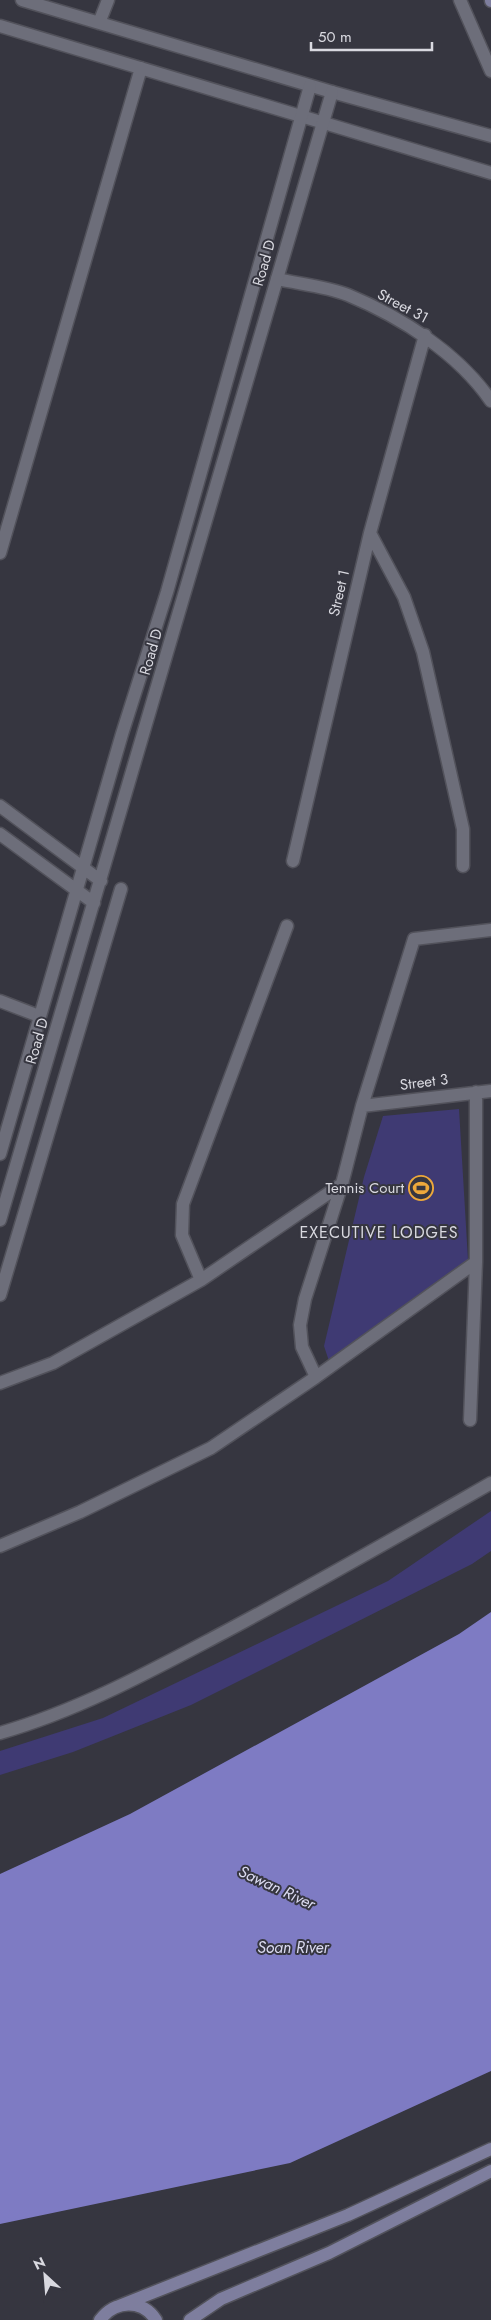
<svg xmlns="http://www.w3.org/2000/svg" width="491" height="2320" font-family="Jost,sans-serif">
<rect width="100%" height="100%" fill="#363640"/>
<path fill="#3f3a73" d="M459,1109L468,1260L329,1361L324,1346L364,1177L383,1116Z
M491,1511V1551L472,1564L191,1705L73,1752L0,1775V1751L103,1718L388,1581Z"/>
<path fill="#7e7bc3" d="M491,1612V2071L290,2163L0,2224V1874L130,1814L459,1634Z"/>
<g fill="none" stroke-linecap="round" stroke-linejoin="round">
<defs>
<path id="minor" d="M22,0L332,92L491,136
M460,0L491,71
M99,23L108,0
M0,26L491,173
M277,279C299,284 326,286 348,295C401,317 458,353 491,401
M370,533L404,597L423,652L463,829V866
M0,553L141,68
M293,861L370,533L425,335
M0,1001L39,1016
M362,1106L491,1091
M201,1280L182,1235L183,1204L287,926
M0,1295L121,889
M316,1377L302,1347L300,1325L305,1299L342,1184L362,1106L414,939L491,930
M0,1383L53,1363L201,1280L342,1184
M470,1420L476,1262V1092
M0,1546L80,1512L211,1448L316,1377L476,1262"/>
<path id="tertiary" d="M0,806L101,881
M0,834L94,903
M0,1154L122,734L167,592L310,86
M0,1220L332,92
M0,1733C77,1711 147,1673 217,1636C310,1587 400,1535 491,1483"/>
<path id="secondary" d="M491,0V1
M119,2306L348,2215L491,2149
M100,2320C115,2300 142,2299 156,2320
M190,2320L221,2299L329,2253L491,2171"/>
</defs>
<use href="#minor" stroke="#52525b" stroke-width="15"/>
<use href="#tertiary" stroke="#52525b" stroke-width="15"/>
<use href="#secondary" stroke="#52525b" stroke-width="15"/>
<use href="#minor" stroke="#6d6e7a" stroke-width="12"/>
<use href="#tertiary" stroke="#6d6e7a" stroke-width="12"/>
<use href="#secondary" stroke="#7e7e9e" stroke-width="12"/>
</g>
<defs>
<symbol id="stadium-ring" viewBox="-11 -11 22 22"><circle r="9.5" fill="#363640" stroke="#eda83b" stroke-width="1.5"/><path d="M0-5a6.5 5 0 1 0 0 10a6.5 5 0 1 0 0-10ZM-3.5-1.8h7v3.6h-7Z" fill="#eda83b"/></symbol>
</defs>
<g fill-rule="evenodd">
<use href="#stadium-ring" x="407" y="1174" width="28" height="28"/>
</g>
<g text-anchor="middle" stroke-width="4" stroke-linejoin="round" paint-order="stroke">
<g font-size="15" fill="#d9d9e0" stroke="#363640">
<text transform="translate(264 263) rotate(-74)" y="5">Road D</text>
<text transform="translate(403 306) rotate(28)" y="5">Street 31</text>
<text transform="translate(339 593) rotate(-77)" y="5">Street 1</text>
<text transform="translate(151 652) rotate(-74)" y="5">Road D</text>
<text transform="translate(37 1041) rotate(-74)" y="5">Road D</text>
<text transform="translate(424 1082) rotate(-7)" y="5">Street 3</text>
</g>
<g font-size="15" fill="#d9d9e0" stroke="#363640" text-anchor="end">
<text x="404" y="1193">Tennis Court</text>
</g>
<g font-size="16" letter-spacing="1" fill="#d9d9e0" stroke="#363640">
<text x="379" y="1238">EXECUTIVE LODGES</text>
</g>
<g font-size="16" font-style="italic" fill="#dbdbf0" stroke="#363640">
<text transform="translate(277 1887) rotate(25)" y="6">Sawan River</text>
<text x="293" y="1953">Soan River</text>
</g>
</g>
<g transform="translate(45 2275) rotate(334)" stroke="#363640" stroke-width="4" paint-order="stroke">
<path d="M0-4L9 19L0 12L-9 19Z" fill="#d9d9e0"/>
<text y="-8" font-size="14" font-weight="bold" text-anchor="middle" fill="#d9d9e0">N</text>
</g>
<path d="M311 42v8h121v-8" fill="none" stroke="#d9d9e0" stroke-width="2.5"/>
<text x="318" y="42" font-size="15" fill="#d9d9e0" stroke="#363640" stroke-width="4" paint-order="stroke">50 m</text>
</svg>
